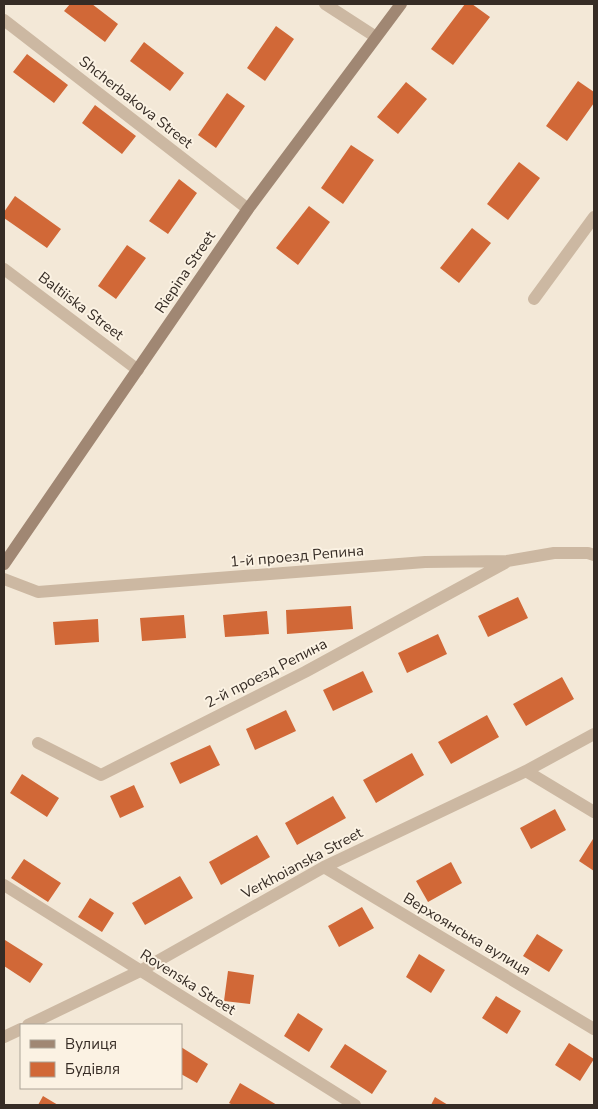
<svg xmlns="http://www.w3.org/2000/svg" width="598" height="1109" font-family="'Nunito Sans',sans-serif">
<rect width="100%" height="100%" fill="#f3e8d7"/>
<path fill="#d16837" d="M70,4H92L118,24L105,42L64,11Z
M465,4H472L490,17L453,65L431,49Z
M276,26L294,39L265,81L247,68Z
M144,42L184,73L170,91L130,61Z
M27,54L68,85L54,103L13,72Z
M578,81L594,92V103L567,141L546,126Z
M406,82L427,99L398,134L377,117Z
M227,93L245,106L216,148L198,135Z
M95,105L136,136L122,154L82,123Z
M351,145L374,160L343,204L321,188Z
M519,162L540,178L508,220L487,204Z
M179,179L197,193L168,234L149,221Z
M15,196L61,229L47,248L4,218V212Z
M309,206L330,222L298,265L276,248Z
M472,228L491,243L459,283L440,268Z
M127,245L146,258L116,299L98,286Z
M518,597L528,618L488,637L478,616Z
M351,606L353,629L287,634L286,610Z
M267,611L269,634L225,637L223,615Z
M184,615L186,638L142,641L140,618Z
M98,619L99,642L55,645L53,622Z
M438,634L447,654L407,673L398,653Z
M363,671L373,692L333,711L323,690Z
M562,677L574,699L526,726L513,704Z
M286,710L296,731L255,750L246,729Z
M487,715L499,737L451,764L438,742Z
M210,745L220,765L180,784L170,763Z
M412,753L424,775L376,803L363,780Z
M22,774L59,798L47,817L10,793Z
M134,785L144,807L120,818L110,796Z
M333,796L346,818L297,845L285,823Z
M555,809L566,830L531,849L520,828Z
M257,835L270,857L221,885L209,862Z
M593,839L594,840V871L579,861Z
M24,859L61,883L48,902L11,878Z
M451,862L462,883L428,902L416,881Z
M180,876L193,898L145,925L132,903Z
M90,898L114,913L102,932L78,917Z
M362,907L374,928L339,947L328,926Z
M537,934L563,950L549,972L523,956Z
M5,940L43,964L30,983L4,966V942Z
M419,954L445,970L431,993L406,977Z
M228,971L254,975L250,1004L224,1001Z
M496,996L521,1011L507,1034L482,1018Z
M298,1013L323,1029L309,1052L284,1036Z
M569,1043L594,1059L580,1081L555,1065Z
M345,1044L387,1071L372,1094L330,1067Z
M181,1047L208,1064L197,1083L181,1074Z
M240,1083L277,1105H233L229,1103Z
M43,1096L58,1105H38Z
M435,1097L448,1105H431Z"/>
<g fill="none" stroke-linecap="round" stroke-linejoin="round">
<path stroke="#ccb8a2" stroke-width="12" d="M325,4L376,37
M4,20L248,209
M4,269L138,370
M534,299L594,217
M4,579L38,592L425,562L507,561L554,553H588L594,555
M38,743L101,775L305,672L505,563
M526,771L594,812
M324,867L594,1029
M4,885L355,1105
M28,1025L140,971L324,867L526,771L594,734
M4,1037L21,1029"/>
<path stroke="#a08773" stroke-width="12" d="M4,564L248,209L401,4"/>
</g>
<g text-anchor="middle" stroke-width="4" stroke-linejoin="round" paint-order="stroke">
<g font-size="15" fill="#362c25" stroke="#fbf2e3">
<text transform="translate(136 102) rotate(38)" y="5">Shcherbakova Street</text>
<text transform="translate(185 272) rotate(-56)" y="5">Riepina Street</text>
<text transform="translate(81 306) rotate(37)" y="5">Baltiiska Street</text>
<text transform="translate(297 556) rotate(-5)" y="5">1-й проезд Репина</text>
<text transform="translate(266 673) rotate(-27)" y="5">2-й проезд Репина</text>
<text transform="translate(302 863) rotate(-28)" y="5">Verkhoianska Street</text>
<text transform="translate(467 934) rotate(31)" y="5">Верхоянська вулиця</text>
<text transform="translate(188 982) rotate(32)" y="5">Rovenska Street</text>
</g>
</g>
<rect width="598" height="1109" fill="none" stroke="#362c25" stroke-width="10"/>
<rect x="20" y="1024" width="162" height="65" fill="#fbf2e3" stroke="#aca397"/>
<rect x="30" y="1040" width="25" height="8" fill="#a08773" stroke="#aca397"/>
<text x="65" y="1049" font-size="15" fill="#362c25">Вулиця</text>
<rect x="30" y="1062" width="25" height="15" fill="#d16837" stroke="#aca397"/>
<text x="65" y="1074" font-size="15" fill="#362c25">Будівля</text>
</svg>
